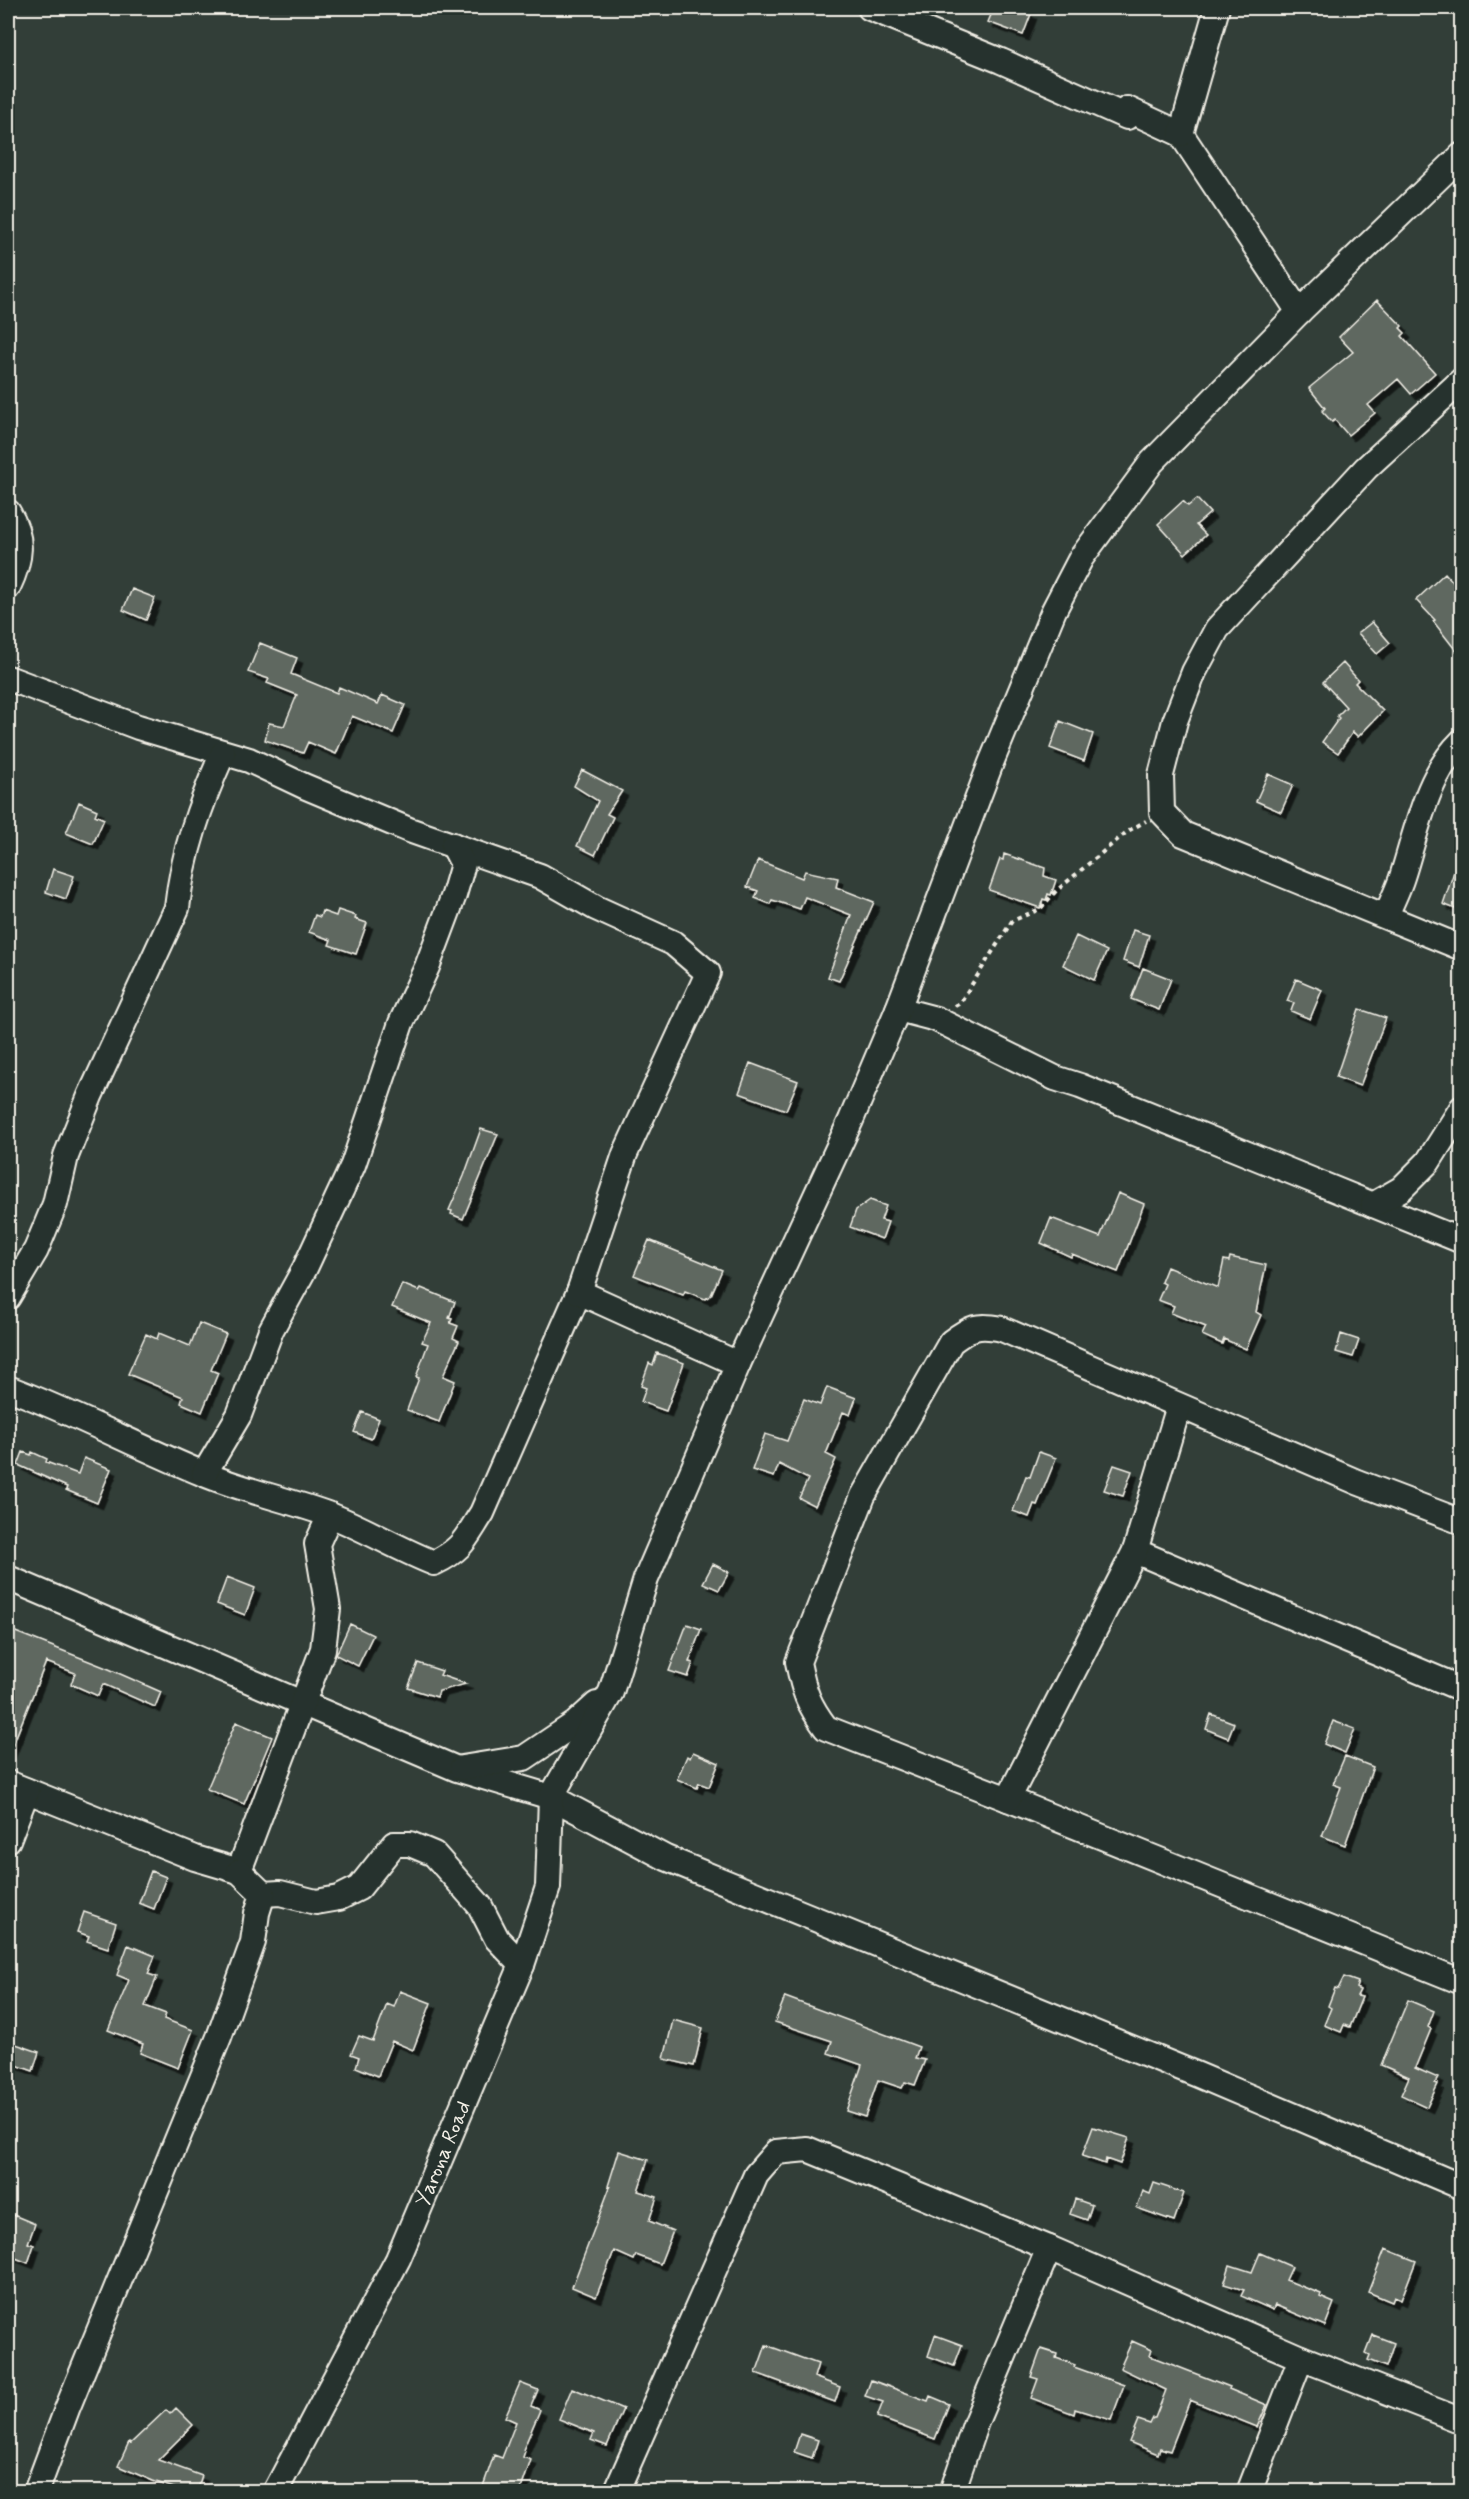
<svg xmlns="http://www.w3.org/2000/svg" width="1469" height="2499" font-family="Mynerve,sans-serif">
<defs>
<filter id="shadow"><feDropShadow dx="5.5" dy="5.5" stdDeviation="0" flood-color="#0009"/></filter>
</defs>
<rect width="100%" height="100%" fill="#323e38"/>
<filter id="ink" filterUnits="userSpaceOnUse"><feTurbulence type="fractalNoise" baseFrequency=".0167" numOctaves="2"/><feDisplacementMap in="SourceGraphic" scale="12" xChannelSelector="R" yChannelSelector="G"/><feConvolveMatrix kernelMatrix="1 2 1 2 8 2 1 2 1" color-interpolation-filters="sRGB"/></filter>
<g filter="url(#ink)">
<path fill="#5f6861" stroke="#f4f1e8" stroke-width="1.5" filter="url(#shadow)" d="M994,8H1028L1026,12L1031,14L1023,35L988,22Z
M1377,300L1402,326L1400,328L1405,333L1402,336L1435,373L1411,394L1398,379L1368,405L1375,413L1348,435L1335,420L1332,422L1322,411L1325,408L1309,388L1353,352L1339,337Z
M1197,499L1210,513L1196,525L1206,535L1185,554L1158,524L1183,501L1188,506Z
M1445,573L1461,591V657L1433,621L1435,620L1416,600Z
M132,589L155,598L146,620L123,610Z
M1372,622L1390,643L1377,654L1358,633Z
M260,643L297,658L291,674L337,693L339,687L378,704L382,695L405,705L393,733L352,716L336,754L308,742L303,753L265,740L269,723L284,726L297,695L267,683L269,679L248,672Z
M1343,663L1358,680L1355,683L1383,711L1358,737L1353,732L1338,753L1322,742L1339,718L1337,716L1346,707L1323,682Z
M1060,721L1093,734L1084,761L1050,748Z
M582,770L622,791L607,814L613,817L595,855L577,846L598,801L574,786Z
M1268,774L1293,785L1281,812L1256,801Z
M79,802L97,810L95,815L104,819L93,844L66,833Z
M1004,854L1045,868L1044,876L1056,880L1051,895L1048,894L1046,900L1043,899L1040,908L989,890L1000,859L1003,860Z
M1459,857L1461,858V899L1458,910L1443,904Z
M758,860L802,878L805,871L838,878L836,887L874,902L839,981L828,977L851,915L805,897L800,909L772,900L770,904L755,898L758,891L747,887Z
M53,869L74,876L66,899L46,892Z
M338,910L356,916L355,919L367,923L356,954L329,945L331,940L309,932L315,915L320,917L322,911L336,916Z
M1133,930L1149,935L1139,967L1123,961Z
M1076,936L1107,951L1094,980L1063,965Z
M1143,968L1171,979L1159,1010L1131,999Z
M1296,979L1322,990L1310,1019L1291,1011L1294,1003L1287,1001Z
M1359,1009L1386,1018L1360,1086L1336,1077Z
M750,1063L798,1081L786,1110L739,1093Z
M481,1129L498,1134L463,1219L451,1214L452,1211L449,1210L464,1176Z
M1118,1193L1144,1204L1118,1272L1072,1254L1071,1257L1041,1243L1051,1218L1100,1237Z
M870,1200L886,1206L881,1220L888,1222L882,1239L850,1227L856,1210Z
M649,1240L722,1270L711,1295L705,1299L685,1291L683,1295L634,1275Z
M1230,1257L1266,1265L1256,1312L1261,1315L1246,1349L1224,1339L1222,1344L1202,1335L1206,1327L1171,1313L1174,1306L1158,1300L1165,1284L1161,1282L1167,1267L1218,1288L1224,1260L1229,1261Z
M402,1284L419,1291L421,1288L455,1302L449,1318L452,1319L450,1323L458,1326L453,1338L459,1341L443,1376L455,1381L439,1422L407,1410L419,1378L416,1377L428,1344L422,1342L431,1323L392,1307Z
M199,1323L226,1334L211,1370L218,1373L202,1412L181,1403L183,1397L128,1374L146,1334L157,1339L159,1333L190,1346Z
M1341,1334L1359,1340L1353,1357L1336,1352Z
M657,1353L684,1363L666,1411L641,1402L646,1388L641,1386L649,1363L653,1365Z
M827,1387L856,1398L850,1415L843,1412L826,1454L836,1459L815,1506L799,1498L808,1479L779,1464L774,1477L752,1470L765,1434L787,1441L804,1399L820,1405Z
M362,1412L379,1419L371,1439L354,1432Z
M23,1452L31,1455L32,1452L47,1459L46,1462L78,1474L84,1458L111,1469L97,1503L66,1490L67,1487L18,1465Z
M1039,1452L1056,1458L1037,1505L1034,1504L1029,1517L1013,1511L1026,1476L1030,1477Z
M1114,1465L1132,1471L1123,1496L1104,1490Z
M713,1564L729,1572L719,1590L703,1583Z
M227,1577L255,1588L245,1615L217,1604Z
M350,1624L373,1635L358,1666L336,1655Z
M687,1624L701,1629L689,1662L693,1663L688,1677L669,1671Z
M8,1629L109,1669L161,1692L155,1707L103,1684L98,1696L71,1684L75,1673L46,1662L8,1757Z
M418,1663L442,1671L440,1675L466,1684L439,1691L437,1697L408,1688Z
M1211,1714L1234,1723L1228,1738L1206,1729Z
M1333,1721L1355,1729L1345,1753L1324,1744Z
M236,1722L272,1737L244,1804L207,1789Z
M693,1752L719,1763L709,1787L699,1783L697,1788L677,1779L687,1756L690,1758Z
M1345,1756L1373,1767L1345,1845L1322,1836L1341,1787L1333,1784Z
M151,1871L166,1877L154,1909L139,1903Z
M84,1912L116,1923L108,1948L87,1941L89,1936L77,1932Z
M128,1945L155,1956L148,1974L157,1977L145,2006L166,2014L164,2019L193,2030L178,2068L140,2053L143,2044L108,2030L129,1980L117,1975Z
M1344,1977L1358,1982L1356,1988L1360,1990L1357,1996L1362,1997L1350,2027L1344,2025L1341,2032L1324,2025L1331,2008L1328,2006L1335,1988L1338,1989Z
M400,1991L431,2003L413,2050L392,2041L378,2076L356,2067L359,2057L351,2054L359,2036L373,2041L387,2004L394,2007Z
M785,1997L919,2047L915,2058L925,2060L915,2085L905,2082L902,2088L878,2080L865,2117L846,2111L862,2065L828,2053L832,2041L775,2022Z
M1408,2000L1434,2011L1428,2027L1431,2029L1415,2068L1438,2078L1435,2083L1438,2084L1427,2107L1401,2095L1409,2077L1381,2065Z
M673,2020L703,2028L694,2066L664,2059Z
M10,2042L39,2052L33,2071L8,2062Z
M1093,2127L1129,2138L1120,2164L1106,2159L1105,2164L1082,2156Z
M619,2151L648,2160L638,2191L657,2197L649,2221L673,2231L660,2264L636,2255L634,2260L614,2251L596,2297L572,2287L610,2187L608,2186Z
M1154,2183L1184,2193L1174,2221L1137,2208L1143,2191L1150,2194Z
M1075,2199L1092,2205L1087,2220L1070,2214Z
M11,2214L35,2224L28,2243L34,2245L28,2263L8,2255V2223Z
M1385,2249L1416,2261L1401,2300L1394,2297L1392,2302L1368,2292Z
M1260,2253L1292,2267L1286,2280L1321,2294L1320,2297L1334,2303L1325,2326L1275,2305L1273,2310L1241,2296L1244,2290L1224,2284L1230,2265L1252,2272Z
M935,2335L962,2345L954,2366L928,2356Z
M1373,2335L1394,2343L1386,2367L1368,2360L1370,2355L1366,2353Z
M1132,2341L1152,2350L1150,2356L1230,2387L1229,2389L1267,2405L1257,2427L1190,2400L1170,2451L1160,2448L1158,2454L1129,2442L1138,2420L1150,2424L1153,2418H1155L1166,2390L1120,2368Z
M766,2345L818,2364L814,2377L840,2387L835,2402L756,2373Z
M1041,2349L1057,2354L1056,2358L1075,2365L1074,2367L1124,2385L1111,2420L1075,2409L1074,2414L1031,2398L1038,2379L1031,2377Z
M871,2380L928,2401L930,2396L949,2404L935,2439L877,2417L883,2402L865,2396Z
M520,2383L538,2390L531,2406L540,2410L523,2450L525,2451L523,2457L531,2460L520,2492H481L494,2455L502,2458L516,2422L505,2417Z
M572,2388L623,2409L607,2446L591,2440L594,2433L559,2419Z
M176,2408L193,2425L158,2460L202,2476L197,2492H186L153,2481L118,2466L129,2442L131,2443L166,2410L170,2414Z
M800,2434L818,2440L812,2458L794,2452Z"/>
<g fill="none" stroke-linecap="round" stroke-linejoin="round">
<defs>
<g id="minor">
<path d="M870,8L1001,61L1127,117V109L1181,134L1299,312"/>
<path d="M1181,134L1217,8"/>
<path d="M1462,380L1366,468L1217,629L1194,672L1175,721L1161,775L1162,812L1183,834L1462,948"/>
<path d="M8,512C24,538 21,560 8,587"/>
<path d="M8,678L138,727L249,760L304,786L409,830L540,876L596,908L673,943L708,973L625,1154L579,1292L482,1513C465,1539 463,1549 434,1563C398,1549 366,1529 330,1515C289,1500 245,1491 204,1474C138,1447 75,1413 8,1388"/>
<path d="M1386,916C1391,903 1398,890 1402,877C1417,831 1426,776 1462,741"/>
<path d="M898,1009L936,1019L1055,1078L1080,1086L1462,1241"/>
<path d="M1373,1205L1401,1189L1428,1162L1462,1108"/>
<path d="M579,1292L738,1364"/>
<path d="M8,1297L36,1250L55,1204L66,1156L90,1096L177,908C183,852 200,804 223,753"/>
<path d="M204,1474L239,1415L271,1330L305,1268L353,1165L401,1023L427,967L454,895L463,864L453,845"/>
<path d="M1462,1522L1357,1482L1002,1329C977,1324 971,1327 951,1342L863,1496L798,1662C804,1692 808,1704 826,1728L1008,1799L1462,1982"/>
<path d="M1135,1551L1462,1689"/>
<path d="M8,1578L457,1769L551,1797L666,1858L1198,2075L1462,2187"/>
<path d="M462,1768L524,1758L576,1723L597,1704"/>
<path d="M8,1783L195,1858L239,1871L323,1649L328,1609L317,1544L330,1515"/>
<path d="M1008,1799L1135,1551L1179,1406"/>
<path d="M8,1840L27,1791"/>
<path d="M263,1894L280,1893L316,1902L339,1898L359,1888L394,1844H410L434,1854L480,1906L497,1939L522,1965"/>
<path d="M36,2492L67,2409L219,2037L253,1942L257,1913L263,1894L239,1871"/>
<path id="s1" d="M275,2492L398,2259L522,1965L548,1887L551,1797L611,1692L646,1579L738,1364L851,1120L898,1009L991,763L1054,610L1081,558L1152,462L1299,312L1462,155"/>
<path d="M616,2492L756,2175L776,2152L807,2149L1049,2248L1301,2358L1462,2421"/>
<path d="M952,2492L976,2422L1049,2248"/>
<path d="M1249,2492L1301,2358"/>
</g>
</defs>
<use href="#minor" stroke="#f4f1e8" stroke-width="28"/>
<path stroke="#f4f1e8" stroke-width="4" stroke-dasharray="4.5 4.5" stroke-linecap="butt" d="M955,1006L960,1003L1012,921L1040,909L1056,891L1128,831L1146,821"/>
<use href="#minor" stroke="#26332d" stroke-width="24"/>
</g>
</g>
<g text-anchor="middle" stroke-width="6" stroke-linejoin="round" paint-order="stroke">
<g font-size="21" fill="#f4f1e8" stroke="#26332d">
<text dy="7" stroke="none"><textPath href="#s1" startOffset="378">Yarona Road</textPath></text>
</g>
</g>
<rect width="1469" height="2499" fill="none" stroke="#26332d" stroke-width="30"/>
<rect x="15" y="15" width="1439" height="2469" fill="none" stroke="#f4f1e8" stroke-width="2" filter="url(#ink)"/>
</svg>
